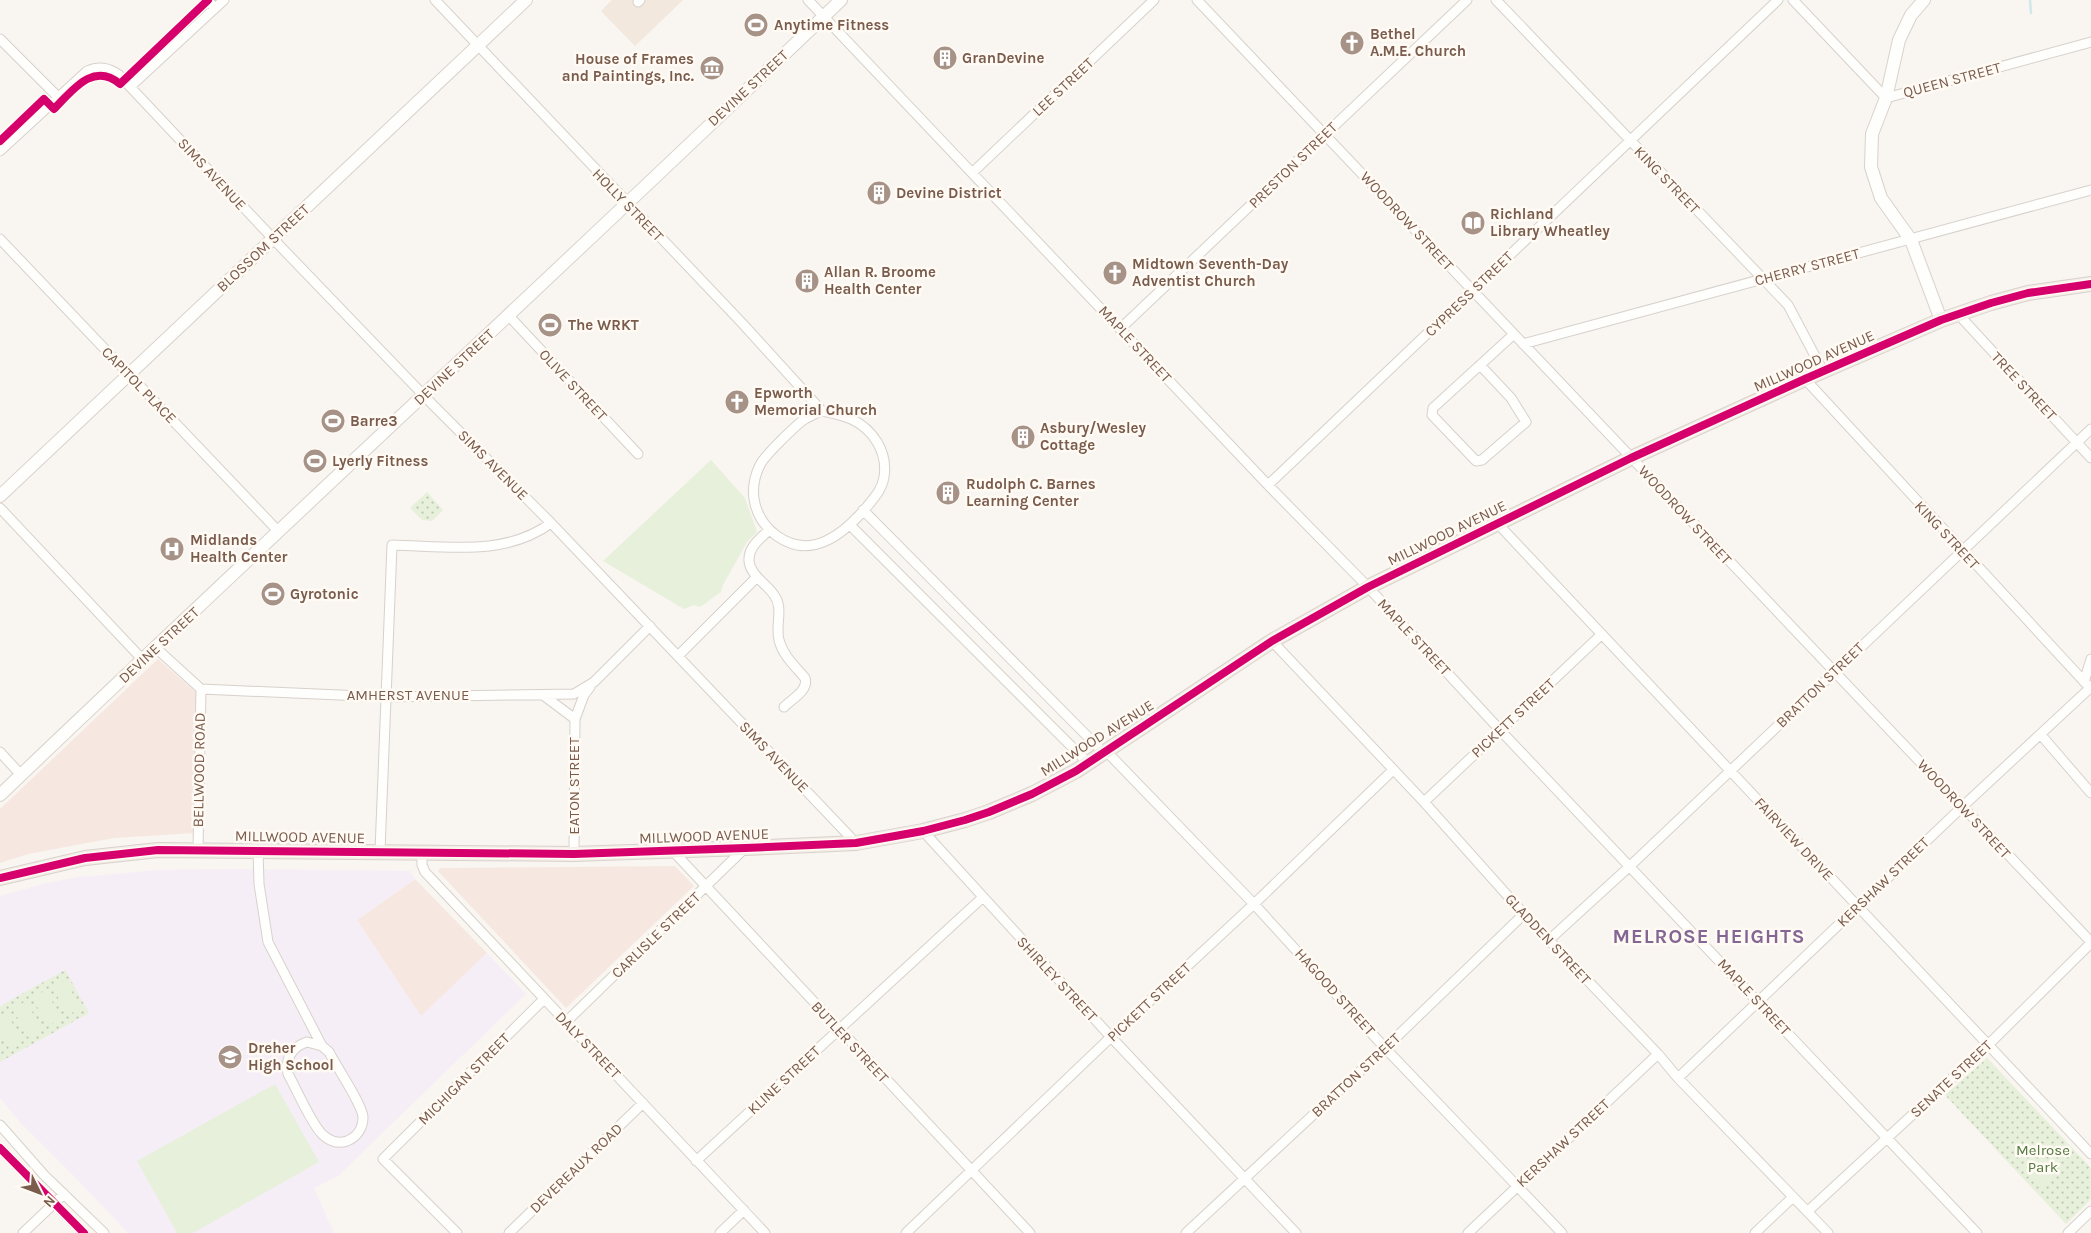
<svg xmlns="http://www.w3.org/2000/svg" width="2091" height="1233" font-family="Karla,sans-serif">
<defs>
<pattern id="park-dots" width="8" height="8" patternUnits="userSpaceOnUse" patternTransform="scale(1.25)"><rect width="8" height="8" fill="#e7f0db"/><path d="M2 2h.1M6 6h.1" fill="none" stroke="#c0c6b4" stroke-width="1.8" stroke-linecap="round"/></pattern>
</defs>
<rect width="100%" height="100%" fill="#f9f5f0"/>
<path fill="#f2e8de" d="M612,0H683L635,46L601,11Z"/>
<path fill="#f6e8e1" d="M158,659L198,694L194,833L114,838L28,854L0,863V809Z
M675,866L694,886L566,1008L438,871L440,868Z
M415,879L487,953L421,1017L357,920Z"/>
<path fill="#f6eef6" d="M242,869L410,871L415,879L357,920L421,1016L487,953L526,994L338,1176L314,1188L334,1233H128L77,1179L20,1122L0,1098V896L46,883L79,877L158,870Z"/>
<path fill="url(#park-dots)" d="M427,492L443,510L432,521L422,520L410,508Z
M65,970L89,1013L0,1062V1006Z
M1987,1058L2091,1168V1199L2066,1224L1945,1095Z"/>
<path fill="#e7f0db" d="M711,460L745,498L757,532L747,542L723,585L721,592C712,597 708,603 699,607L694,605L684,609L603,561Z
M65,980L81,1008L68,1015L52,987Z
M46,990L61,1019L48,1026L32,998Z
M26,1001L42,1030L28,1037L13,1009Z
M6,1012L22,1040L9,1048L0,1032V1016Z
M275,1084L319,1162L193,1233H177L137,1161Z
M2045,1158L2059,1173L2043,1188L2029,1172Z"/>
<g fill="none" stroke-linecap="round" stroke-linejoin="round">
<path stroke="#d0e8ea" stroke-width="2.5" d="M2030,0L2031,13"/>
<defs>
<path id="street" d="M207,0L215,8
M435,0L742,323L822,411
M808,0L1268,485L1368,587L1500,730L1977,1233
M1197,0L2091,942
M1496,0L1788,305L1823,371
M1793,0L1886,98L2091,42
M638,2L640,0
M0,39L58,97
M131,86L224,0
M0,151L87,71C99,66 108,67 119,75L280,246L434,406L551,523L856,843
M972,173L1154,0
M0,239L279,532
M1958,314L2091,458
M509,316L638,454
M1120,329L1467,0
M1523,344L2091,190
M1480,365L1511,398L1526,422L1482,460L1476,461L1432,415L1433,408C1460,383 1487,359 1514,334
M1805,379L2091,689
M822,411C831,413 842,415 851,419C873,429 888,452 884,477C882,490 873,499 865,509C842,535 811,560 777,536C754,519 747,491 760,465C764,456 796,425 805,419C810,416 816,413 822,411Z
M1268,485L1778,0
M0,508L143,660
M863,510L1104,753
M1498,524L2091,1154
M850,525L1088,763
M769,530C760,539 748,547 749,561C750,575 767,584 774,595C784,608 775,625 779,640C783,656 795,666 805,678C809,690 792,699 784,707
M1272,641L1424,802L1524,914L1658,1054L1678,1078L1828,1233
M156,648L201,689L385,697L574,694L594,682L650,626
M678,656L757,577
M2084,682L2091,659
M543,695L575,719
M2041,735L2091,793
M0,752L21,775
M1107,752L1254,904L1385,1048L1562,1233
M1424,802L1602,634
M923,831L1111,1037L1296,1233
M198,850L201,689
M258,850L259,884L268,942L322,1046
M672,850L1030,1233
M380,851L392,545C446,546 505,557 551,523
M422,853V865L425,872L765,1233
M574,854L575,719L584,695L590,687
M1549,940L1630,866L2091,429
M567,1021L745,848
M307,1042L322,1046L329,1052C336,1066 362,1104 363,1117C363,1128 357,1137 347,1141C338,1144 329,1141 322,1134C311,1123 297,1090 288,1074C285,1058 292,1047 307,1042Z
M1678,1078L1962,807L2090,688
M0,1125L44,1175L104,1233
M696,1161L982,898
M1808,1211L1988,1045L2091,943
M23,1233L64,1194
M457,1233L383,1159L544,999
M509,1233L643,1103
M720,1233L744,1210
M906,1233L1111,1037L1254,904L1393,770
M1186,1233L1385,1048L1524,914
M1468,1233L1658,1054
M1755,1233L1793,1197
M2068,1233L2091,1211"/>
<path id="secondary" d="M1924,0L1911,15L1899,40L1886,98L1872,134L1871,167L1881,198L1911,240L1941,320
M0,496L526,0
M0,795C279,528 563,267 841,0"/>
<path id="primary" d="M0,878L85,858L158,850L574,854L745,848L856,843L923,831L965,820L989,812L1032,794L1076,771L1272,641L1368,587L1631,458L1805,379L1941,320L1991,303L2028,293L2091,284"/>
</defs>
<use href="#street" stroke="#d7d1cb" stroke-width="11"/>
<use href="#secondary" stroke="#d9d2cb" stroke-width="14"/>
<use href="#primary" stroke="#dad1cc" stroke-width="16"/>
<use href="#street" stroke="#fefefd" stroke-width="9"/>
<use href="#secondary" stroke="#fefefd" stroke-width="12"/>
<use href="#primary" stroke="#f3eee8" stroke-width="14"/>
<defs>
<path id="cycleway" d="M0,141L44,99L54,109C72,91 93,61 120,84L208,0
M0,878L85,858L158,850L574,854L745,848L856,843L923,831L965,820L989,812L1032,794L1076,771L1272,641L1368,587L1631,458L1805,379L1941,320L1991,303L2028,293L2091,284
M0,1148L84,1233"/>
</defs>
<use href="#cycleway" stroke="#fffaf3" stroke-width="11"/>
<use href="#cycleway" stroke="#d6006c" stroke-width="8"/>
</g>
<defs>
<symbol id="stadium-disc" viewBox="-11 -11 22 22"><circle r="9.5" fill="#a69286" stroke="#fffaf3"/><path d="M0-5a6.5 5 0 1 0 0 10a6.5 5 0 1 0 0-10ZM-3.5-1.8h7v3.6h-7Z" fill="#fff"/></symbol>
<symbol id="church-disc" viewBox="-11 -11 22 22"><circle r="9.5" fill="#a69286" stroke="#fffaf3"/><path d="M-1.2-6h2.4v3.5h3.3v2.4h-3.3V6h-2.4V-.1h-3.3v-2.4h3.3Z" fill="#fff"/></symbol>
<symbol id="building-disc" viewBox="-11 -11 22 22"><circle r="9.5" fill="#a69286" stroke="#fffaf3"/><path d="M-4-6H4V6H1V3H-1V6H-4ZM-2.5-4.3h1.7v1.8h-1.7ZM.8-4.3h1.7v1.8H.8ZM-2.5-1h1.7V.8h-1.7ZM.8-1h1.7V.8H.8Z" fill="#fff"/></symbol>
<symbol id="museum-disc" viewBox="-11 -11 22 22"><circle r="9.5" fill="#a69286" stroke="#fffaf3"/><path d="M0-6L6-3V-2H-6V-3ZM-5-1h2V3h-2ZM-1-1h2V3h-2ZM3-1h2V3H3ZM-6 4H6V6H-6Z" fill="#fff"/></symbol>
<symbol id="library-disc" viewBox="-11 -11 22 22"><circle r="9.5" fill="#a69286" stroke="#fffaf3"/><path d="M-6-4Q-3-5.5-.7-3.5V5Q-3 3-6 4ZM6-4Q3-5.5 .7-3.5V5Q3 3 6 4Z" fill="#fff"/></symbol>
<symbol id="hospital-disc" viewBox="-11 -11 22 22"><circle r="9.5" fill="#a69286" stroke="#fffaf3"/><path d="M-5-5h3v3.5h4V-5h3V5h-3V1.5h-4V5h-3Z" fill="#fff"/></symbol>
<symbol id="school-disc" viewBox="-11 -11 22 22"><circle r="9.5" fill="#a69286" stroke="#fffaf3"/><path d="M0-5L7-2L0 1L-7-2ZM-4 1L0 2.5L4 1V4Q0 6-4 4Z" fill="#fff"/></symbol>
</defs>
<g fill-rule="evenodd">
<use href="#stadium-disc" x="742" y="11" width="28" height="28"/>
<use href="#church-disc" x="1338" y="29" width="28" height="28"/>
<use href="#building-disc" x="931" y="44" width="28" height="28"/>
<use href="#museum-disc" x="698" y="54" width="28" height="28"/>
<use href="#building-disc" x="865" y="179" width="28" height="28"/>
<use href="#library-disc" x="1459" y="209" width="28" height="28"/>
<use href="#church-disc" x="1101" y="259" width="28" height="28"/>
<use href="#building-disc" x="793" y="267" width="28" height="28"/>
<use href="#stadium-disc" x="536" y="311" width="28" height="28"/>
<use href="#church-disc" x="723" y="388" width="28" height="28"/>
<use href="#stadium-disc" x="319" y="407" width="28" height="28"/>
<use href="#building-disc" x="1009" y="423" width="28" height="28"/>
<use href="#stadium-disc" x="301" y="447" width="28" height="28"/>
<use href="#building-disc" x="934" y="479" width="28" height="28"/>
<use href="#hospital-disc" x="158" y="535" width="28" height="28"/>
<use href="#stadium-disc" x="259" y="580" width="28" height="28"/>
<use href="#school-disc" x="216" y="1043" width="28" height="28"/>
</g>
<g text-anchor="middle" stroke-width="5" stroke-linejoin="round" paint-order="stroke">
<g font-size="15" font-weight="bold" fill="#7a5c4d" stroke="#fffaf3" text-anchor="start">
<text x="774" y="30">Anytime Fitness</text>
<text x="1370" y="39">Bethel<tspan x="1370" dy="17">A.M.E. Church</tspan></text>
<text x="962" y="63">GranDevine</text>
<text x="694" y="64" text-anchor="end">House of Frames<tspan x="694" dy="17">and Paintings, Inc.</tspan></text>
<text x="896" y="198">Devine District</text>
<text x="1490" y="219">Richland<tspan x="1490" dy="17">Library Wheatley</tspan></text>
<text x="1132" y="269">Midtown Seventh-Day<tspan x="1132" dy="17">Adventist Church</tspan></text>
<text x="824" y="277">Allan R. Broome<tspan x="824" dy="17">Health Center</tspan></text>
<text x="568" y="330">The WRKT</text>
<text x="754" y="398">Epworth<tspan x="754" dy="17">Memorial Church</tspan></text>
<text x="350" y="426">Barre3</text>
<text x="1040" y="433">Asbury/Wesley<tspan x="1040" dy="17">Cottage</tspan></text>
<text x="332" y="466">Lyerly Fitness</text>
<text x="966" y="489">Rudolph C. Barnes<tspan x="966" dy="17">Learning Center</tspan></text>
<text x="190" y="545">Midlands<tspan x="190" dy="17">Health Center</tspan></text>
<text x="290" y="599">Gyrotonic</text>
<text x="248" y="1053">Dreher<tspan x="248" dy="17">High School</tspan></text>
</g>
<g font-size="15" fill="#7a5c4d" stroke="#fffaf3">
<text transform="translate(1952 80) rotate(-15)" y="5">QUEEN STREET</text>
<text transform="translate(1063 87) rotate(-43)" y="5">LEE STREET</text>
<text transform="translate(748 88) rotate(-43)" y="5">DEVINE STREET</text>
<text transform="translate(1293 165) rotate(-44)" y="5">PRESTON STREET</text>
<text transform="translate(212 174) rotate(47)" y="5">SIMS AVENUE</text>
<text transform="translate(1667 180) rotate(46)" y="5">KING STREET</text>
<text transform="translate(628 205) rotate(46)" y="5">HOLLY STREET</text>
<text transform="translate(1407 221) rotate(47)" y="5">WOODROW STREET</text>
<text transform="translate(263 248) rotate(-43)" y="5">BLOSSOM STREET</text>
<text transform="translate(1807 267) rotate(-15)" y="5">CHERRY STREET</text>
<text transform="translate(1469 294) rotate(-44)" y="5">CYPRESS STREET</text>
<text transform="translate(1135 344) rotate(47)" y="5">MAPLE STREET</text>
<text transform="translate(1814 361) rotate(-24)" y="5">MILLWOOD AVENUE</text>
<text transform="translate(454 367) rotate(-43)" y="5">DEVINE STREET</text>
<text transform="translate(139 385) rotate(46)" y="5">CAPITOL PLACE</text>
<text transform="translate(573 385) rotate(47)" y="5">OLIVE STREET</text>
<text transform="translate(2024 386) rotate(47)" y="5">TREE STREET</text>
<text transform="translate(493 465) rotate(45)" y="5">SIMS AVENUE</text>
<text transform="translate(1685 515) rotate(47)" y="5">WOODROW STREET</text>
<text transform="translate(1447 533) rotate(-26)" y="5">MILLWOOD AVENUE</text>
<text transform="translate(1947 535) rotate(47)" y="5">KING STREET</text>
<text transform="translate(1414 637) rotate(47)" y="5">MAPLE STREET</text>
<text transform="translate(159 645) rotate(-43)" y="5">DEVINE STREET</text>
<text transform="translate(1820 685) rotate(-44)" y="5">BRATTON STREET</text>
<text x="408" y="700">AMHERST AVENUE</text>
<text transform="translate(1513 718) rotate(-43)" y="5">PICKETT STREET</text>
<text transform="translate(1097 738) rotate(-32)" y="5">MILLWOOD AVENUE</text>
<text transform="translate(774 757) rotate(46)" y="5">SIMS AVENUE</text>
<text transform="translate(199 770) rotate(-89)" y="5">BELLWOOD ROAD</text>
<text transform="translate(574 786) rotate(-90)" y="5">EATON STREET</text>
<text transform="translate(1964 809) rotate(47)" y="5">WOODROW STREET</text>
<text transform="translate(704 836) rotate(-2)" y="5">MILLWOOD AVENUE</text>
<text transform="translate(300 837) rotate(1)" y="5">MILLWOOD AVENUE</text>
<text transform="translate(1794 839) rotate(47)" y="5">FAIRVIEW DRIVE</text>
<text transform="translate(1883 882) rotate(-44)" y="5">KERSHAW STREET</text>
<text transform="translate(656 935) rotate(-44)" y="5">CARLISLE STREET</text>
<text transform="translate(1548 939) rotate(47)" y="5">GLADDEN STREET</text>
<text transform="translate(1057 979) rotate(47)" y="5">SHIRLEY STREET</text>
<text transform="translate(1335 992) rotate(48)" y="5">HAGOOD STREET</text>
<text transform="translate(1754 997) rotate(47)" y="5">MAPLE STREET</text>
<text transform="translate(1149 1002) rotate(-43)" y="5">PICKETT STREET</text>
<text transform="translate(850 1042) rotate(47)" y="5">BUTLER STREET</text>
<text transform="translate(588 1045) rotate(46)" y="5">DALY STREET</text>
<text transform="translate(1356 1075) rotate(-43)" y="5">BRATTON STREET</text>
<text transform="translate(464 1079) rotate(-45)" y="5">MICHIGAN STREET</text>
<text transform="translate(1951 1079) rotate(-43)" y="5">SENATE STREET</text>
<text transform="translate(784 1080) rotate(-43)" y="5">KLINE STREET</text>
<text transform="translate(1563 1143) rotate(-43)" y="5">KERSHAW STREET</text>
<text transform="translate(576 1168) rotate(-44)" y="5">DEVEREAUX ROAD</text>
</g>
<g font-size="15" fill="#537a41" stroke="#fffaf3">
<text x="2043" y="1155">Melrose<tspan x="2043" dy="17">Park</tspan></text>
</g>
<g font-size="20" font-weight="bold" letter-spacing="1" fill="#846695" stroke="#fffaf3">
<text x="1709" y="943">MELROSE HEIGHTS</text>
</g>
</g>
<g transform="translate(40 1193) rotate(132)" stroke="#fffaf3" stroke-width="4" paint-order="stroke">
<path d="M0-4L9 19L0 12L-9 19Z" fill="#7a5c4d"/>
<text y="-8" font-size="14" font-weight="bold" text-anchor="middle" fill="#7a5c4d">N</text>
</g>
</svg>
